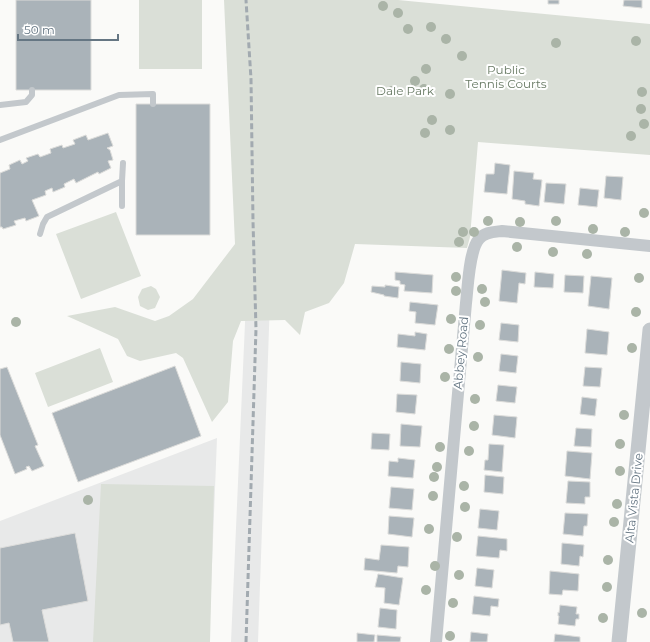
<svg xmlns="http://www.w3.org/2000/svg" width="650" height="642" font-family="Montserrat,sans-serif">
<rect width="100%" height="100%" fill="#fafaf8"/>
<path fill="#e8e9e9" d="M258,0L270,300L258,642H231L246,300Z
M217,438L209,642H0V521Z"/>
<path fill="#dadfd7" d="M139,0H202V69H139Z
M224,0H398L650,24V155L478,142L470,237L467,248L355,244L344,283L329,303L305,312L300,335L285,320L241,321L233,341L228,402L212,422L183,358L176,353L140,361L127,356L118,339L67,316L115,307L155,321L169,316L193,299L235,244Z
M116,212L141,276L81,299L56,234Z
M151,286L156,289L160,297L155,308L148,310L140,306L138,297L142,289Z
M100,348L113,382L48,407L35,373Z
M101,484L214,486L210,642H93Z"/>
<path fill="#aab3b9" stroke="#dcdcda" d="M16,0H91V90H16Z
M548,0H559V4H548Z
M624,0H642V8L623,6Z
M136,104H210V235H136Z
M108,133L113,146L107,148L110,150L113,160L108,161L111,168L99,174L98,172L76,183L74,179L64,184L65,187L53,192L52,188L45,191L46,195L32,200L39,216L26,221L25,218L14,221L16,225L3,229L2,227H0V173L10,169L9,165L20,160L22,164L28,161L26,158L38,154L40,157L51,153L50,149L62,145L63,148L75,144L73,140L86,135L88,140Z
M495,163L510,165L507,194L484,192L486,174H494Z
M514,171L534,173L533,179L542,180L539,206L525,204V201L512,199Z
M606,176L623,177L621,200L604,198Z
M546,183L566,184L564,204L544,202Z
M580,188L599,190L597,207L578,205Z
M502,270L526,273L525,284L519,283L517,303L499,301Z
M395,272L433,275L432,293L404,291L405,285L400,284V281L395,280Z
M535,272L554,274L553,288L534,287Z
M565,275L584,276L583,293L564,292Z
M591,276L612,278L609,309L588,306Z
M385,285L399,287L398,298L384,296V295L371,292L372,286L385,287Z
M410,302L438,305L435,325L415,323L416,312L409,311Z
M501,323L519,325L518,342L499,340Z
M587,329L609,332L607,355L585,353Z
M415,332L427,334L425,350L397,347L398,334L415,336Z
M501,354L518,356L516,373L499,371Z
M401,362L421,364L420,383L400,381Z
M175,366L201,436L78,482L52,413Z
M7,367L38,445L35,446L44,466L32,471L29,466L26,467L27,469L15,474L0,435V369Z
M585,367L602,368L600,387L583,386Z
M498,385L517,387L515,403L496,401Z
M397,394L417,395L415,414L396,412Z
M582,397L597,399L595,416L580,414Z
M494,415L517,417L515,438L492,435Z
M401,424L422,426L420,447L400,446Z
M576,428L592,429L591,447L574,446Z
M372,433L390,434L389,450L371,449Z
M489,444L504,445L502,472L484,470L485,460H488Z
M567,451L592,453L590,479L565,476Z
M398,458L415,460L413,478L388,476L389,461L398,462Z
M485,475L504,477L503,494L484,492Z
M568,481L590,482V497H585V504L566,503Z
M391,487L414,489L412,510L389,508Z
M480,509L499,511L497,530L478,528Z
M565,513L588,514L587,526H584L583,536L563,534Z
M389,516L414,518L412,537L388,534Z
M75,533L88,601L42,610L49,642H13L9,623L0,625V548Z
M478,536L507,539V551L500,550L499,558L476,556Z
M562,543L584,545L583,557L580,556L579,566L561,564Z
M381,545L409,547L408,567L398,566L397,573L364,570L365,558L379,560Z
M477,568L494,570L492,588L475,586Z
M550,571L579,574L578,591L563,590L562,595L549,594Z
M378,574L403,578L399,605L384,603L385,588L375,587Z
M474,596L499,599L498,607L491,606L490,616L472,614Z
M560,605L577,607L576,614H579V619H576L575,626L558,624L559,616H558V612L559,613Z
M380,608L397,610L396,629L378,627Z
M471,632L488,634L487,642H470Z
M357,633L375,635L374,642H357Z
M555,634L580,637V642H554Z
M377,635L401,637L400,642H377Z"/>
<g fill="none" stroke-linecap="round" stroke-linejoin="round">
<path stroke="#c3c8cc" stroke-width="6" d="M0,105L26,102L32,95V90
M0,140L119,95L153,94V104
M122,181V206
M40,234L43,224L47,217L122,181L123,163"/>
<path stroke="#c3c8cc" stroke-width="12" d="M436,642L466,303C468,287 469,250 479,239C484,232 494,232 502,231L650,246"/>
<path stroke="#c3c8cc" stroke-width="15" d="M619,642L650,330"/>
<path stroke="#a2aab0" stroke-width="3" stroke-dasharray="6 3" stroke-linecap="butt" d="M246,642L256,329L253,221L251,79L246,0"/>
</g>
<g fill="#aab4a7">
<circle cx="383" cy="6" r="5"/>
<circle cx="398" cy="13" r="5"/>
<circle cx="431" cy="27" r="5"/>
<circle cx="408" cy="29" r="5"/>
<circle cx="446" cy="39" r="5"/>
<circle cx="636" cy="41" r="5"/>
<circle cx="556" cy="43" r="5"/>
<circle cx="462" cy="56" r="5"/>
<circle cx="426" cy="69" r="5"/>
<circle cx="415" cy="81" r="5"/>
<circle cx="424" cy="89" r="5"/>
<circle cx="392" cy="91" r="5"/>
<circle cx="642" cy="92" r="5"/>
<circle cx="450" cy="94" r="5"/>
<circle cx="641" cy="109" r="5"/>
<circle cx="432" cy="120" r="5"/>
<circle cx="644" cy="124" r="5"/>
<circle cx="450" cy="130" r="5"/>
<circle cx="425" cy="133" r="5"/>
<circle cx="631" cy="136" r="5"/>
<circle cx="644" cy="213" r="5"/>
<circle cx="488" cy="221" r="5"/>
<circle cx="556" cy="221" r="5"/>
<circle cx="520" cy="222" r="5"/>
<circle cx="593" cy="229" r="5"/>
<circle cx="463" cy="232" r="5"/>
<circle cx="474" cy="232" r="5"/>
<circle cx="625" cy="232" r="5"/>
<circle cx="459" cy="242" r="5"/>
<circle cx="517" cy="247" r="5"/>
<circle cx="553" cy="252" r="5"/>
<circle cx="587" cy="254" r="5"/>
<circle cx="456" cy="277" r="5"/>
<circle cx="639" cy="278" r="5"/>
<circle cx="482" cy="289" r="5"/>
<circle cx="456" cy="291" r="5"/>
<circle cx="485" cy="302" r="5"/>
<circle cx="636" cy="312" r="5"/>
<circle cx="451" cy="319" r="5"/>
<circle cx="16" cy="322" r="5"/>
<circle cx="480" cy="325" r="5"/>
<circle cx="632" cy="348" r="5"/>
<circle cx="449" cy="349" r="5"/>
<circle cx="478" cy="357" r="5"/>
<circle cx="445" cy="377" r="5"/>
<circle cx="475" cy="399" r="5"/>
<circle cx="624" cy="415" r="5"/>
<circle cx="474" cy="426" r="5"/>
<circle cx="620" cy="444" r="5"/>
<circle cx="440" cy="447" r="5"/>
<circle cx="469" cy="451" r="5"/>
<circle cx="437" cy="467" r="5"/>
<circle cx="620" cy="471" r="5"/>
<circle cx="434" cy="477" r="5"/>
<circle cx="464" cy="486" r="5"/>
<circle cx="433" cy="496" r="5"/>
<circle cx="88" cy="500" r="5"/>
<circle cx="617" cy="504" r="5"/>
<circle cx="465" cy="507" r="5"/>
<circle cx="614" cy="522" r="5"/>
<circle cx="429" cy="529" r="5"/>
<circle cx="457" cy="537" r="5"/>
<circle cx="608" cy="560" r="5"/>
<circle cx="435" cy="566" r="5"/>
<circle cx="459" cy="575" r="5"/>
<circle cx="607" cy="587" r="5"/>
<circle cx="426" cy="590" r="5"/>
<circle cx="453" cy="603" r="5"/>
<circle cx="642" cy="613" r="5"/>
<circle cx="603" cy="618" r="5"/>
<circle cx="450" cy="636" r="5"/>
</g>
<g text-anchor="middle" stroke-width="4" stroke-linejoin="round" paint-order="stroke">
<g font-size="12" fill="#687a64" stroke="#fff">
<text x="506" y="74">Public<tspan x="506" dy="14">Tennis Courts</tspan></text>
<text x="405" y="95">Dale Park</text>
</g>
<g font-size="12" fill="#657683" stroke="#fff">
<text transform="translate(461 353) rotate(-85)" y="4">Abbey Road</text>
<text transform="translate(634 498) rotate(-84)" y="4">Alta Vista Drive</text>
</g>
</g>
<path d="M18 34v6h100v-6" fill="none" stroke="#657683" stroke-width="2"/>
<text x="24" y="34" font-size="12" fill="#657683" stroke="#ffffff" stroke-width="3" paint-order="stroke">50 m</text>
</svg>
